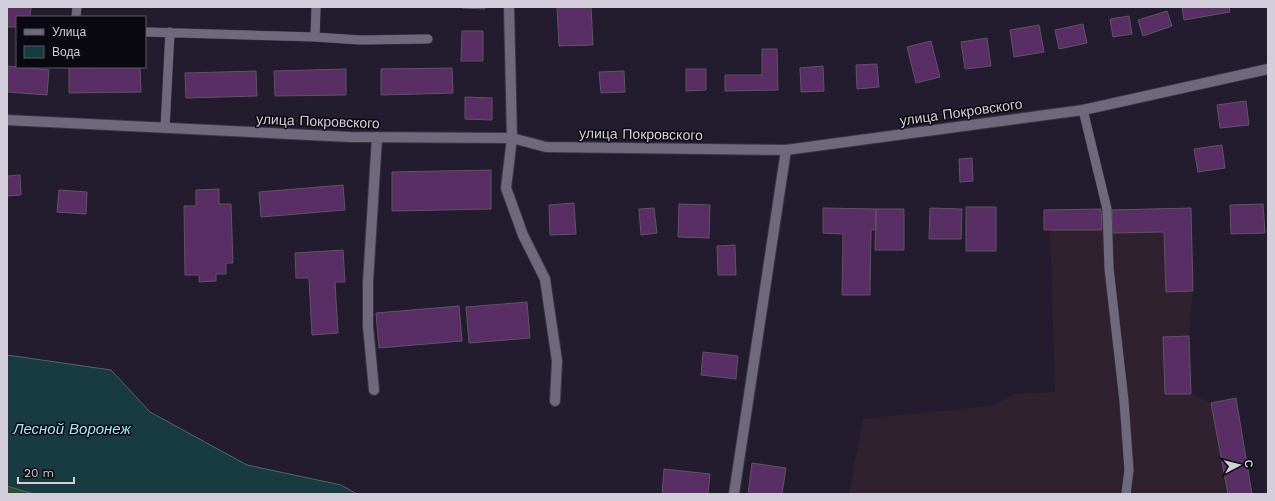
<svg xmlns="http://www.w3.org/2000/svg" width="1275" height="501" font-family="'Work Sans',sans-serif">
<rect width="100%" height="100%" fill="#221c2e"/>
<path fill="#2f222e" d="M1191,208L1193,291L1189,336L1191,394L1211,403L1236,398L1252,494H849L863,419L993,406L1013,394L1055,392L1050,231L1044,230V210Z"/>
<path fill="#284e30" d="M7,486L34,494H7Z"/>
<path fill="#183a41" stroke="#50676f" d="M7,355L111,370L150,412L247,465L341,485L357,494H34L7,486Z"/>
<path fill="#592e65" stroke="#615365" d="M7,7H31L30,17H17V27H7Z
M462,7H485V9L462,8Z
M557,7H591L593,45L559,46Z
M1182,7H1229L1230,12L1184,20Z
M1167,11L1172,26L1143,36L1138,20Z
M1129,16L1132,34L1113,37L1110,19Z
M1083,24L1087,43L1059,49L1055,30Z
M1039,25L1044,52L1014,57L1010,30Z
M462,31H483V61H461Z
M987,38L991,66L965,69L961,42Z
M931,41L940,77L916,83L907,47Z
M762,49H777L778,90L725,91V75H762Z
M877,64L879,87L857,89L856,65Z
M7,66L49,70L47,95L7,92Z
M823,66L824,91L801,92L800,68Z
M140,67L141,92L69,93V68Z
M452,68L453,93L381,95V69Z
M346,69V95L275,96L274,71Z
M686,69H706V90L686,91Z
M256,71L257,96L186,98L185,73Z
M624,71L625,92L601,93L599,72Z
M465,97L492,98V120L465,119Z
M1246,101L1249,125L1220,128L1217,105Z
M1222,145L1225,168L1198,172L1194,149Z
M972,158L973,181L960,182L959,159Z
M491,170V209L392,211V172Z
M20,175L21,195L7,196V176Z
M343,185L345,210L261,217L259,192Z
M219,189V204H231L233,263H226V274H216V281L199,282V275H185L184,206H196V190Z
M59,190L87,192L86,214L57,212Z
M574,203L576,234L550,235L549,205Z
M679,204L710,205L709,238L678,237Z
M1263,204L1265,233L1231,234L1230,205Z
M966,207H996V251H966Z
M654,208L657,233L641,235L639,209Z
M823,208L876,209V230H871L870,295H842L843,234L823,233Z
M930,208L962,209L961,239H929Z
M1191,208L1193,291L1166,292L1164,232L1113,233L1112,210Z
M876,209H904V250H875Z
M1101,209L1102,230H1044V210Z
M735,245L736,275H718L717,246Z
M343,250L345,282H335L338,333L312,335L309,278H296L295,253Z
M527,302L530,338L469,343L466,307Z
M459,306L462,341L379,348L376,313Z
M1189,336L1191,394H1165L1163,337Z
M703,352L738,356L736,379L701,375Z
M1236,398L1252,494H1228L1211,403Z
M752,463L786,468L782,494H748Z
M664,469L710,474L708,494H662Z"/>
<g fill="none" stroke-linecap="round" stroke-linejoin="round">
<defs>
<path id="lane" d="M316,7L315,37L360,40L428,39
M76,17L77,7
M145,32L315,37
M1083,110L1107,209L1109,268L1124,401L1129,470L1126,494
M165,128L170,32"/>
<path id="street" d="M509,7L512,138L506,188L523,235L545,279L557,361L555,401
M7,120L350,137L512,138L546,147L786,150L1083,110L1268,69
M374,390L368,326V282L377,137
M734,494L786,150"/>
</defs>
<use href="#lane" stroke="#3b3645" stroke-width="10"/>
<use href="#street" stroke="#3b3645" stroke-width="12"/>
<use href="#lane" stroke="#6f697e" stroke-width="9"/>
<use href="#street" stroke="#6f697e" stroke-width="10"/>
</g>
<g text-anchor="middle" stroke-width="3" stroke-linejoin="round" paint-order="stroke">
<g font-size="14" fill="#d2cfdb" stroke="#0a0810">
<text transform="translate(961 112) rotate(-8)" y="5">улица Покровского</text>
<text transform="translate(318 121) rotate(2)" y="5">улица Покровского</text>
<text transform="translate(641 134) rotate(1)" y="5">улица Покровского</text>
</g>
<g font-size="15" font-style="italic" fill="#9eebfe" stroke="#0a0810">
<text x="72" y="434">Лесной Воронеж</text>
</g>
</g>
<rect width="1275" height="501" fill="none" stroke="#d2cfdb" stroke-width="16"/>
<rect x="16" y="16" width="130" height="52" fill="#0a0810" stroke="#5a5861"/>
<rect x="24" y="29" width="20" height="6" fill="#6f697e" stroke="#5a5861"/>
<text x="52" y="36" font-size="12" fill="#d2cfdb">Улица</text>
<rect x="24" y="46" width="20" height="12" fill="#183a41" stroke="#5a5861"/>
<text x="52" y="56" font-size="12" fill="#d2cfdb">Вода</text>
<g transform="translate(1239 465) rotate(83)" stroke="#0a0810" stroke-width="3" paint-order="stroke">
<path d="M0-3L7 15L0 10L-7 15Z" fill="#d2cfdb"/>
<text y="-6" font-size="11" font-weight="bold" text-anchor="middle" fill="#d2cfdb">С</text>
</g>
<path d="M18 477v6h56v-6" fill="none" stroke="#d2cfdb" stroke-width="2"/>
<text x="24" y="477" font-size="12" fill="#d2cfdb" stroke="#0a0810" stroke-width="3" paint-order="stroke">20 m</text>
</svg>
